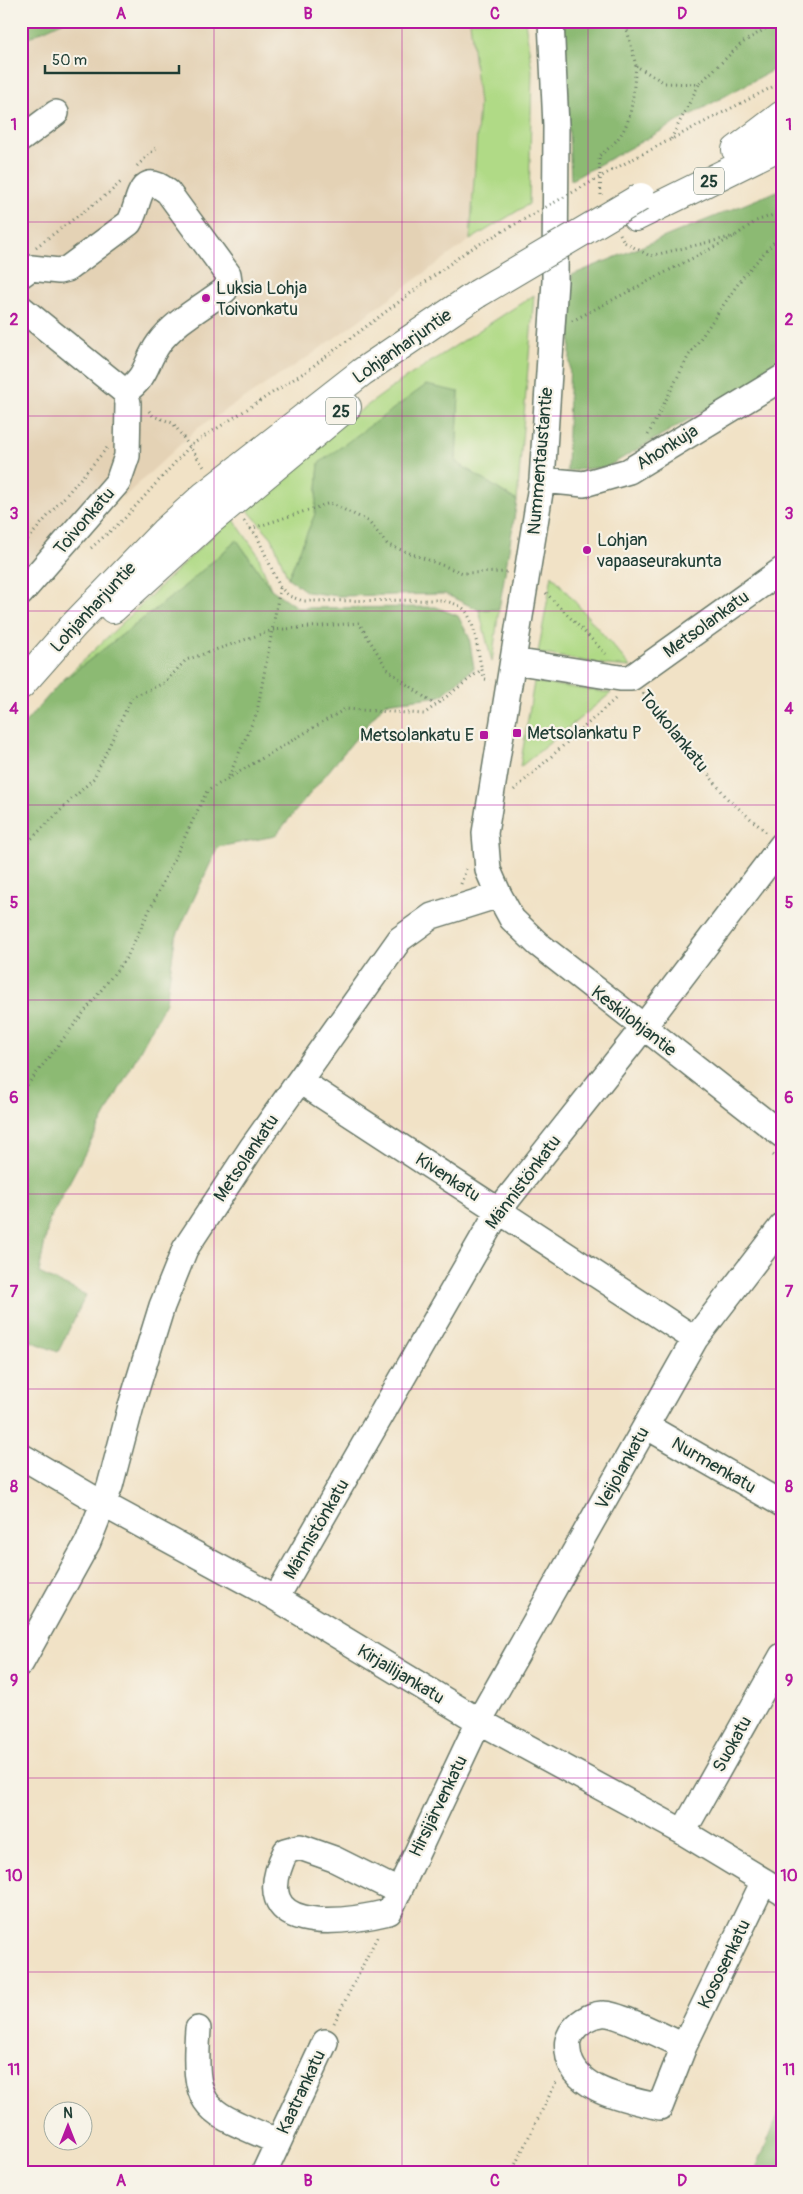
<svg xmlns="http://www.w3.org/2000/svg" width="803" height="2194" font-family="Pangolin,sans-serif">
<rect width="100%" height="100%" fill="#f7f3e8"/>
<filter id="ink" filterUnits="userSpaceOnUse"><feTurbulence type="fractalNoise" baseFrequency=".02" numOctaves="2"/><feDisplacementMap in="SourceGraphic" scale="10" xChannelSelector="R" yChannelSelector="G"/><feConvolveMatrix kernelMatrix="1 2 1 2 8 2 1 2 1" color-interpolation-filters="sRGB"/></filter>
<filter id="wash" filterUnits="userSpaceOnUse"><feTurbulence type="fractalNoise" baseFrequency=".0096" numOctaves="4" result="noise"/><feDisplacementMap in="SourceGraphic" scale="20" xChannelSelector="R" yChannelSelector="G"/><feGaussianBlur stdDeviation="1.12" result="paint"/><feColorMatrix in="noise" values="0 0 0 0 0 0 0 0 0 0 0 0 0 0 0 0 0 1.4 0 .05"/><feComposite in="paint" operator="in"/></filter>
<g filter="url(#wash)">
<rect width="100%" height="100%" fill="#f1e2c6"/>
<path fill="#e4d2b5" d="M64,21H470L479,104L470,240L311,355L198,428L124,497L107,485L21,580V41Z"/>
<path fill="#b0da86" stroke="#688c5d" d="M470,21H525L532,70L529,204L470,240L479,104Z
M534,295L517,501L456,462L459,392L319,463L315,514L288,578L272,538L244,506L324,437L401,381Z
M232,517L257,553L271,589L237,540L179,591L61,682Z
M552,575L631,667L607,665L538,653Z
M499,609L492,662L479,610Z
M534,682L611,693L520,767Z"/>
<path fill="#8cba73" stroke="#567c54" d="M21,21H64L21,41Z
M564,21H782V65L571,180Z
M782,189V365L607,467L567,471L572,275Z
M426,385L459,392L456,462L517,501L499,609L479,610L445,594L338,596L307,592L288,578L315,514L319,463Z
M237,540L271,589L298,608L436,607L458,616L469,637L474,668L441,696L385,703L275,836L218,847L175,939L166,1002L49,1220L39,1273L86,1295L58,1352L21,1337V727L61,682L179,591Z
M782,2106V2173H754Z"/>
</g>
<g filter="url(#ink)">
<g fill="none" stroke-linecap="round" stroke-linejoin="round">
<defs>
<path id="minor" d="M551,21L556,126L555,281L542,480L485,833L488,870L499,895L512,919L538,944L782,1135
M21,139L56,113
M21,275L31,268L59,271L67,269L129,223C140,207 137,167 168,192L228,274L229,281L225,290C204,306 175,321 159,343C144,364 149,375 125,392
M21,308L125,392L128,403L127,456L118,482L21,593
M542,480L584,484L629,471L782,378
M513,661L620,678H631L782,570
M300,1081L695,1339
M646,1426L782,1504
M21,1456L103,1504L276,1598L479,1721L683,1832L782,1892
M276,1598L499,1210L632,1042L782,845
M21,1663L88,1542L110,1486L131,1406L162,1306L185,1249L253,1146L400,939L432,916L499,895
M683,1832L782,1656
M398,1891L334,1859L300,1847L286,1851C244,1936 339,1924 389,1912L479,1721L695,1339L782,1226
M198,2029C192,2114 207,2110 278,2142
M684,2046C668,2039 616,2012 602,2014C589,2015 578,2023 571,2033C567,2040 567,2044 568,2051C571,2091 628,2099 660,2107L684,2046L764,1881
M264,2173L325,2042"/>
<path id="highway" d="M736,150L782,115
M636,217L782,145
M113,609L211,520L347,407
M21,685L74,625L164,532L205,495L362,372L477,294"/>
</defs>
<use href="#minor" stroke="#687767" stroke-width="28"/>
<use href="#highway" stroke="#687767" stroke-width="30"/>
<path stroke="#687767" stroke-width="3" stroke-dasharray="1 4" stroke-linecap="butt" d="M625,21L636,66L665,83L699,84L742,43L778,21
M671,139L699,84
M629,161L782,82
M137,166L158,146
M601,195L599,156C635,130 631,107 636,66
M620,234L624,242L650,256L735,236
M36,247L110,192L122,181
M572,321L735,236L756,221L782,212
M149,411L153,416L173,423L204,467
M648,435L689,355L742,278L782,233
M244,521L257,536L280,587L289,596L303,601L442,600C448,602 455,603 461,607C477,616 477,661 485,679L490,680
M250,529L330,503L368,521L388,545L463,573L508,572
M21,547L107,448
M91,548L123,520L191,445L308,370L467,251
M546,593L606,654
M21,620L28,613
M643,693L728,799L766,832
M229,776L257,712L280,588
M514,790L615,699
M21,855L29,841L94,778L132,697L164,683L186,660L273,630L359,623L388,670L435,705
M461,884L466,869
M21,1093L127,957L207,791L345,709L424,714L481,670
M773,1155L782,1162
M334,2023L378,1935
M21,2166L36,2173
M511,2173L557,2080"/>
<use href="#minor" stroke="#fff" stroke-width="25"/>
<use href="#highway" stroke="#fff" stroke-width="28"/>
<defs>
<path id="highway-bridge" d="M477,294L641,197"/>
</defs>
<use href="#highway-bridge" stroke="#687767" stroke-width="30" stroke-linecap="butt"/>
<path stroke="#687767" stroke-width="3" stroke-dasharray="1 4" stroke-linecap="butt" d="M467,251L629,161"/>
<use href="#highway-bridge" stroke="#fff" stroke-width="28"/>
</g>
</g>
<path fill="none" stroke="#b5179e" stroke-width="1" stroke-opacity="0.55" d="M214,21V2173M402,21V2173M588,21V2173M21,222H782M21,416H782M21,611H782M21,805H782M21,1000H782M21,1194H782M21,1389H782M21,1583H782M21,1778H782M21,1972H782"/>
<g fill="#b5179e" stroke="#f7f3e8" stroke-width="2">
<circle cx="206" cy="298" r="5"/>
<circle cx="587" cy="550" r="5"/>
<rect x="512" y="728" width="10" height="10" rx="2.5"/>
<rect x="479" y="730" width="10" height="10" rx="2.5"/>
</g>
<g text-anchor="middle" stroke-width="4.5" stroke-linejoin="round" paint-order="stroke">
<g fill="#f7f3e8" stroke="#60746a" stroke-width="1">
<rect x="694" y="167.5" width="30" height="27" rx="4"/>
<rect x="326" y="397.5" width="30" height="27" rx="4"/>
</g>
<g font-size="16" font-weight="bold" fill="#1f3d34">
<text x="709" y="187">25</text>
<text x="341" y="417">25</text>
</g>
<g font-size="18" fill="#1f3d34" stroke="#f7f3e8" text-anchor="start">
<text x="216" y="294">Luksia Lohja<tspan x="216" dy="21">Toivonkatu</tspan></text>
<text x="597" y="546">Lohjan<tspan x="597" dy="21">vapaaseurakunta</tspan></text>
<text x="527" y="739">Metsolankatu P</text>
<text x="474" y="741" text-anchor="end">Metsolankatu E</text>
</g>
<g font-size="18" fill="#1f3d34" stroke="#f7f3e8">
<text transform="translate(402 346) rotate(-35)" y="6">Lohjanharjuntie</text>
<text transform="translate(667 447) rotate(-32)" y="6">Ahonkuja</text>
<text transform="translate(540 461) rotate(-85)" y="6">Nummentaustantie</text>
<text transform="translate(84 521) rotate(-49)" y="6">Toivonkatu</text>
<text transform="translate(93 607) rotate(-47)" y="6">Lohjanharjuntie</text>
<text transform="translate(706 624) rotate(-36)" y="6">Metsolankatu</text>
<text transform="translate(674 731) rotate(51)" y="6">Toukolankatu</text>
<text transform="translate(634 1021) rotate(38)" y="6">Keskilohjantie</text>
<text transform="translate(246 1158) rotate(-56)" y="6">Metsolankatu</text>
<text transform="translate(448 1177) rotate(33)" y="6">Kivenkatu</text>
<text transform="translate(523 1182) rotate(-53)" y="6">Männistönkatu</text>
<text transform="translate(714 1465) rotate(30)" y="6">Nurmenkatu</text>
<text transform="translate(622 1468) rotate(-61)" y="6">Veijolankatu</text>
<text transform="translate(316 1529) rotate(-60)" y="6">Männistönkatu</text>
<text transform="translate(401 1674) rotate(31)" y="6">Kirjailijankatu</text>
<text transform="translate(732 1744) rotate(-61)" y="6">Suokatu</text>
<text transform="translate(438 1806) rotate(-64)" y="6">Hirsijärvenkatu</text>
<text transform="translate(724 1964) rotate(-64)" y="6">Kososenkatu</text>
<text transform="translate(301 2092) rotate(-65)" y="6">Kaatrankatu</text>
</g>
</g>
<rect width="803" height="2194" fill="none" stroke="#f7f3e8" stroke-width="55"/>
<g transform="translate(68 2126)"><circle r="24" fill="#f7f3e8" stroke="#a1aaa0"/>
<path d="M0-4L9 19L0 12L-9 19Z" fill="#b5179e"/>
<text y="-8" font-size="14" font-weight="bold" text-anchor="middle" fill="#1f3d34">N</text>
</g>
<path d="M45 65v8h134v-8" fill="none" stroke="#1f3d34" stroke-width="2.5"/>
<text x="52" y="65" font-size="15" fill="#1f3d34" stroke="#f7f3e8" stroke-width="4" paint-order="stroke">50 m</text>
<rect x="28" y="28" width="748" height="2138" fill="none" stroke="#b5179e" stroke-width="2"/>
<g font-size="16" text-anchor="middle" font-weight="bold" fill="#b5179e">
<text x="121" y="19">A</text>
<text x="308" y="19">B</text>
<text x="495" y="19">C</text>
<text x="682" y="19">D</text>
<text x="14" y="130">1</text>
<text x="789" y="130">1</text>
<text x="14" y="325">2</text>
<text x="789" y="325">2</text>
<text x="14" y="519">3</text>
<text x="789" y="519">3</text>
<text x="14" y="714">4</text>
<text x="789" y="714">4</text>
<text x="14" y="908">5</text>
<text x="789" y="908">5</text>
<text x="14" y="1103">6</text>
<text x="789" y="1103">6</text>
<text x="14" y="1297">7</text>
<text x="789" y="1297">7</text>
<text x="14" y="1492">8</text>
<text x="789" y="1492">8</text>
<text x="14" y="1686">9</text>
<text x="789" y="1686">9</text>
<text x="14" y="1881">10</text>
<text x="789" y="1881">10</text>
<text x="14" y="2075">11</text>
<text x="789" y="2075">11</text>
<text x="121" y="2186">A</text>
<text x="308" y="2186">B</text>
<text x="495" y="2186">C</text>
<text x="682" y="2186">D</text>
</g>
</svg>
